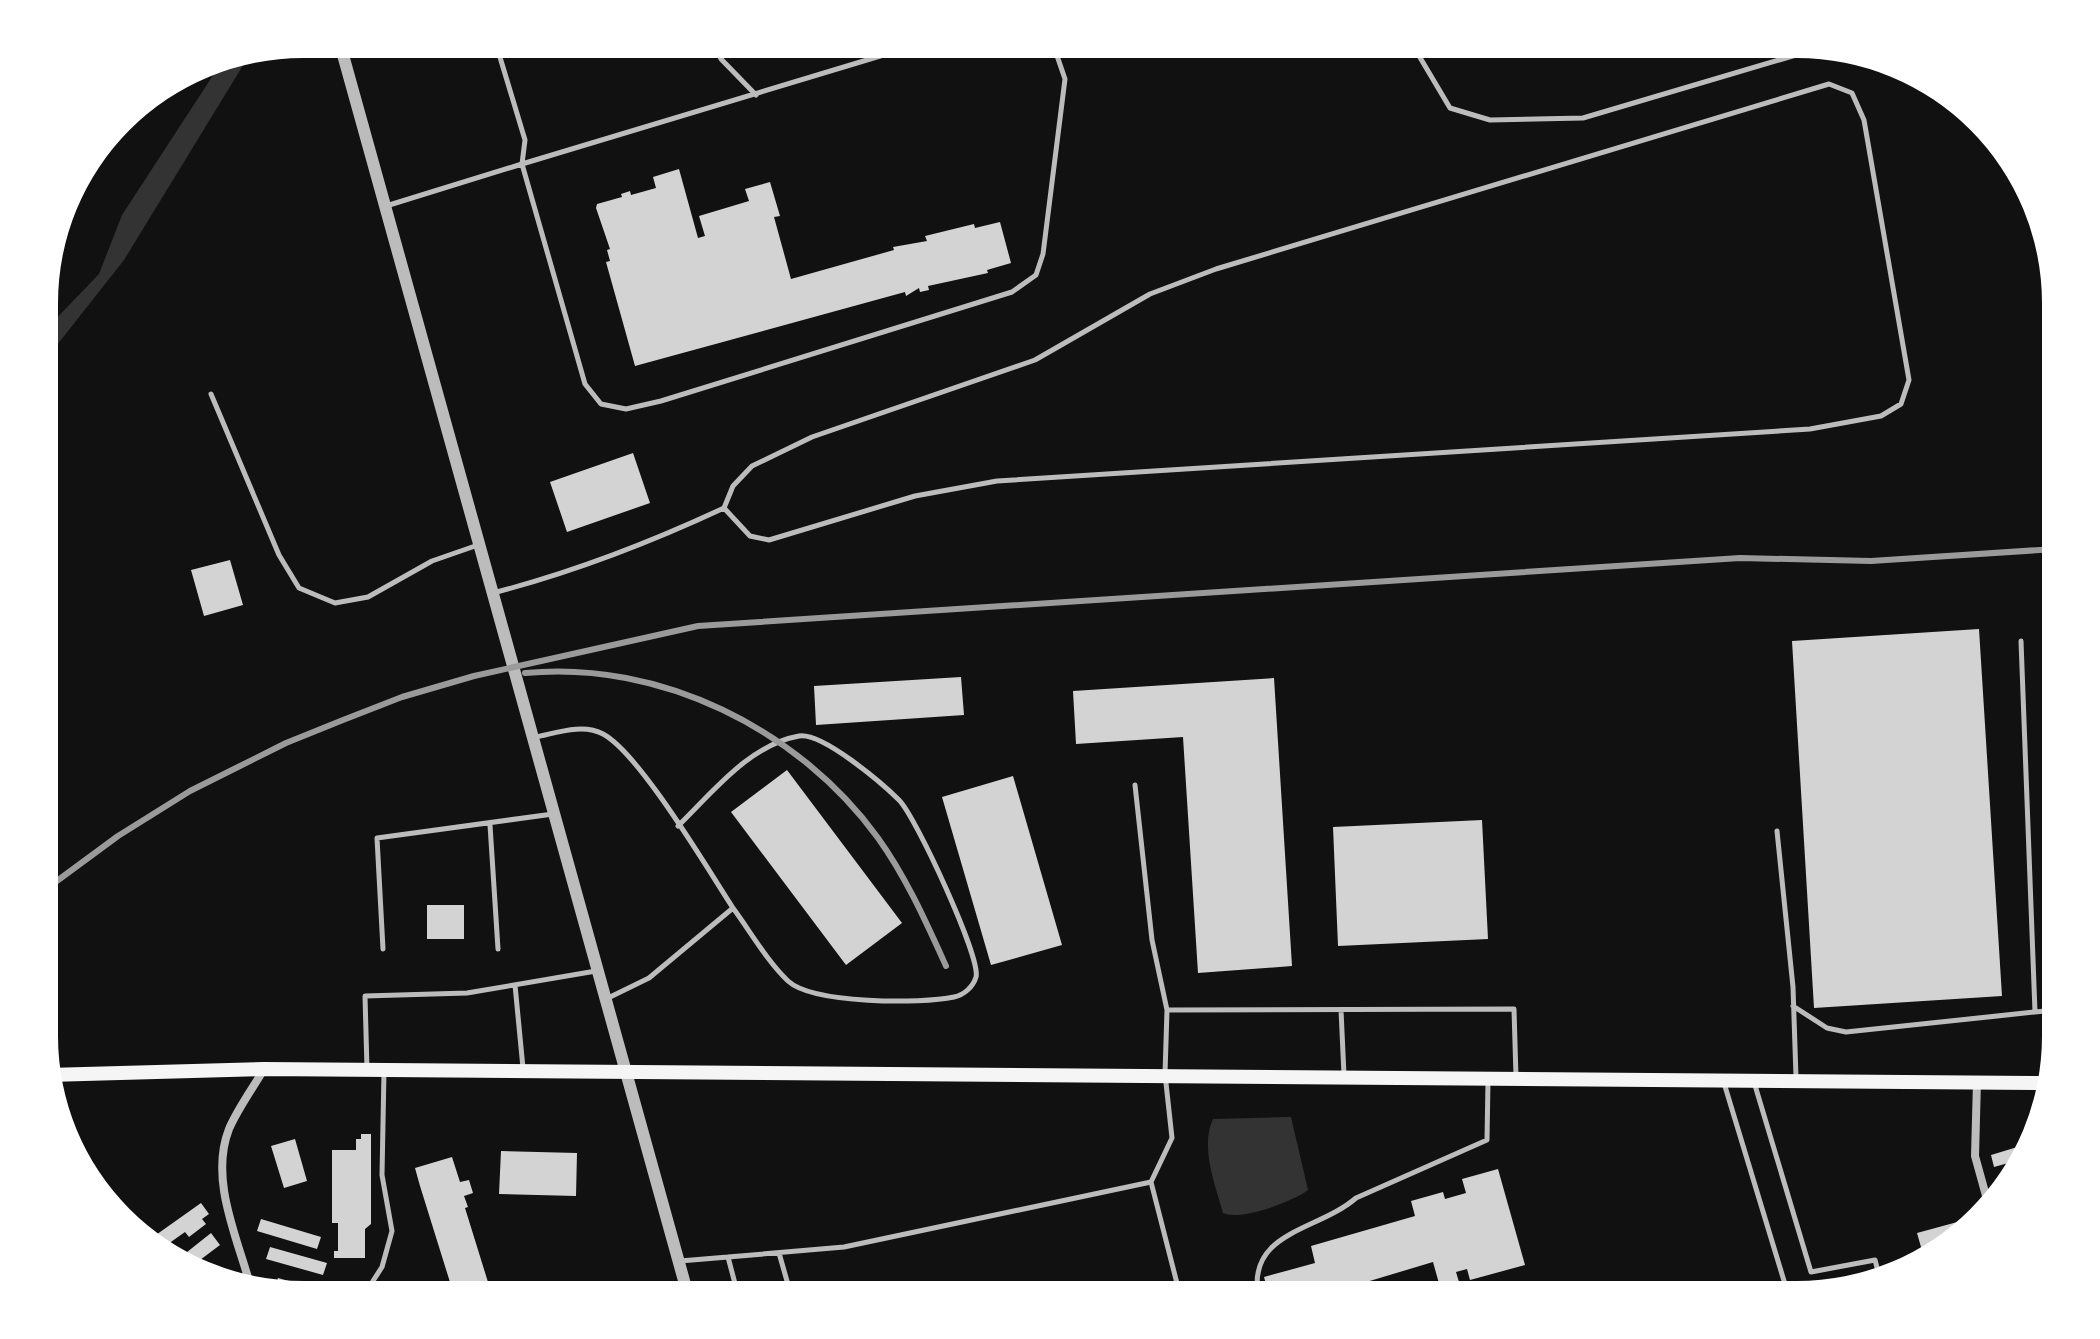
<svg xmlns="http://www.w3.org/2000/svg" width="2100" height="1339" font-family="'Public Sans',sans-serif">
<rect width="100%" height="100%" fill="#111"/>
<path fill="#333" d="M250,54L124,260L46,359V329L99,274L122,215L223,60Z
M1291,1117L1308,1190C1292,1202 1241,1221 1223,1213C1215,1184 1200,1147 1213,1119Z"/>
<path fill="#d3d3d3" d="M679,169L698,238L705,236L699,216L749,201L745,189L770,182L780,216L774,217L791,279L894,250L893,247L927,241L925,236L974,224L975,228L1000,222L1011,263L987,270L988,273L928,286L929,290L920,292L919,288L906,296L905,292L635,366L606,262L610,261L607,250L610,249L596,208L597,204L622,197L621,194L630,191L631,195L656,188L653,177Z
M633,453L650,503L567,532L550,482Z
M230,560L243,605L204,616L191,570Z
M1979,629L2002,996L1814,1008L1792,641Z
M961,677L964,715L816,725L814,686Z
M1274,678L1292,966L1198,973L1183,737L1076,744L1073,691Z
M787,770L902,923L846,965L731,812Z
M1013,776L1062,945L991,965L942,797Z
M1482,820L1488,939L1338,946L1333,827Z
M427,905H464V939H427Z
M361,1134H371V1224L365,1229V1258H334V1251H338V1223H332V1150H356V1139H361Z
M295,1139L307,1181L284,1188L271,1146Z
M2024,1145L2019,1160L1994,1167L1991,1155Z
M501,1151L577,1153L576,1196L499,1194Z
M452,1157L460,1182L469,1180L473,1193L464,1196L468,1207L465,1208L492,1295H454L420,1186L415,1168Z
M1498,1169L1525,1265L1470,1280L1467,1269L1456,1272L1459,1282L1440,1287L1433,1262L1323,1295H1269L1264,1277L1315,1263L1311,1246L1415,1216L1411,1201L1443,1192L1445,1199L1466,1193L1462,1179Z
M201,1203L209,1214L202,1219L206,1224L189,1237L185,1232L161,1249L153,1237Z
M1972,1218L1927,1260L1925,1261L1917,1233Z
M261,1219L321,1237L317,1249L257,1231Z
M211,1233L220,1245L192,1266L177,1260Z
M270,1247L327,1263L323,1275L266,1259Z
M278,1278L335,1294V1295L274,1290Z
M415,1282L419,1295H375V1294Z"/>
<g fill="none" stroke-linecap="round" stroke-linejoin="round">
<path stroke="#bcbcbc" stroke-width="5" d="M496,44L525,140L522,164L920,44
M714,44L721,59L756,95
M1412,44L1450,108L1490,120L1583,118L1823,47
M386,206L522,164L585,384L601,404L626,409L661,401L1012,292L1036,275L1043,254L1065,79L1053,44
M211,394L279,555L299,588L335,603L368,597L432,561L478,545
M493,593C574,572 649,543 724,508L733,486L752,466L812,437L1035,360L1150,294L1216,269L1829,84L1852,93L1864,120L1909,380L1901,404L1881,416L1810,429L997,481L915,496L769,540L750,536L724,508
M536,737C556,733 583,723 603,734C639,753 707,868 733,908
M1135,785L1152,940L1167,1010
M490,825L498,949
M1777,831L1793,987L1796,1077
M383,949L377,838L553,814
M515,985L523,1068
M606,999L649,978L733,908C750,931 767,961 788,981C813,1004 921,1004 954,997C964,995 973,987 976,977C981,958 916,817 899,800C882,783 822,732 799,736C749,745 712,793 678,826
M1793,1006L1827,1028L1846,1032L2035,1012L2021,641
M1341,1010L1344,1075
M2035,1012L2055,1010
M367,1069L365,996L467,993L596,971
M1754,1082L1811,1272L1875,1260L1879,1275
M1724,1083L1788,1294
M1151,1182L1172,1138L1165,1074L1167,1010L1514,1009L1516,1077
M779,1253L791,1295
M728,1257L844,1247L1151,1182L1180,1295
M680,1261L728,1257L738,1295
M364,1295L382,1267L392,1231L382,1175L384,1072
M1258,1295C1248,1231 1318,1231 1356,1198L1487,1140L1488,1081"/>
<path stroke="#bcbcbc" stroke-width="8" d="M1977,1081L1975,1156L1988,1203
M251,1288C238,1239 209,1180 229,1129C238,1108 253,1088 264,1069"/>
<path stroke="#bcbcbc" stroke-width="12" d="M340,44L688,1295"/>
<path stroke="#f5f5f5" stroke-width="14" d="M48,1075L264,1069L2045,1083"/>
<path stroke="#9a9a9a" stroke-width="6" d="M525,673C660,660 799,729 878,838C906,877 926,922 946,966
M46,889L118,836L190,791L286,743L343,720L402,697L474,676L698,626L1740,558L1871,561L2055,549"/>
</g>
<path d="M0 0H2100V1339H0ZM303 58H1797A245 245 0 0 1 2042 303V1036A245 245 0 0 1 1797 1281H303A245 245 0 0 1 58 1036V303A245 245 0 0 1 303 58Z" fill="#fff" fill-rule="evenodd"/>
</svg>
